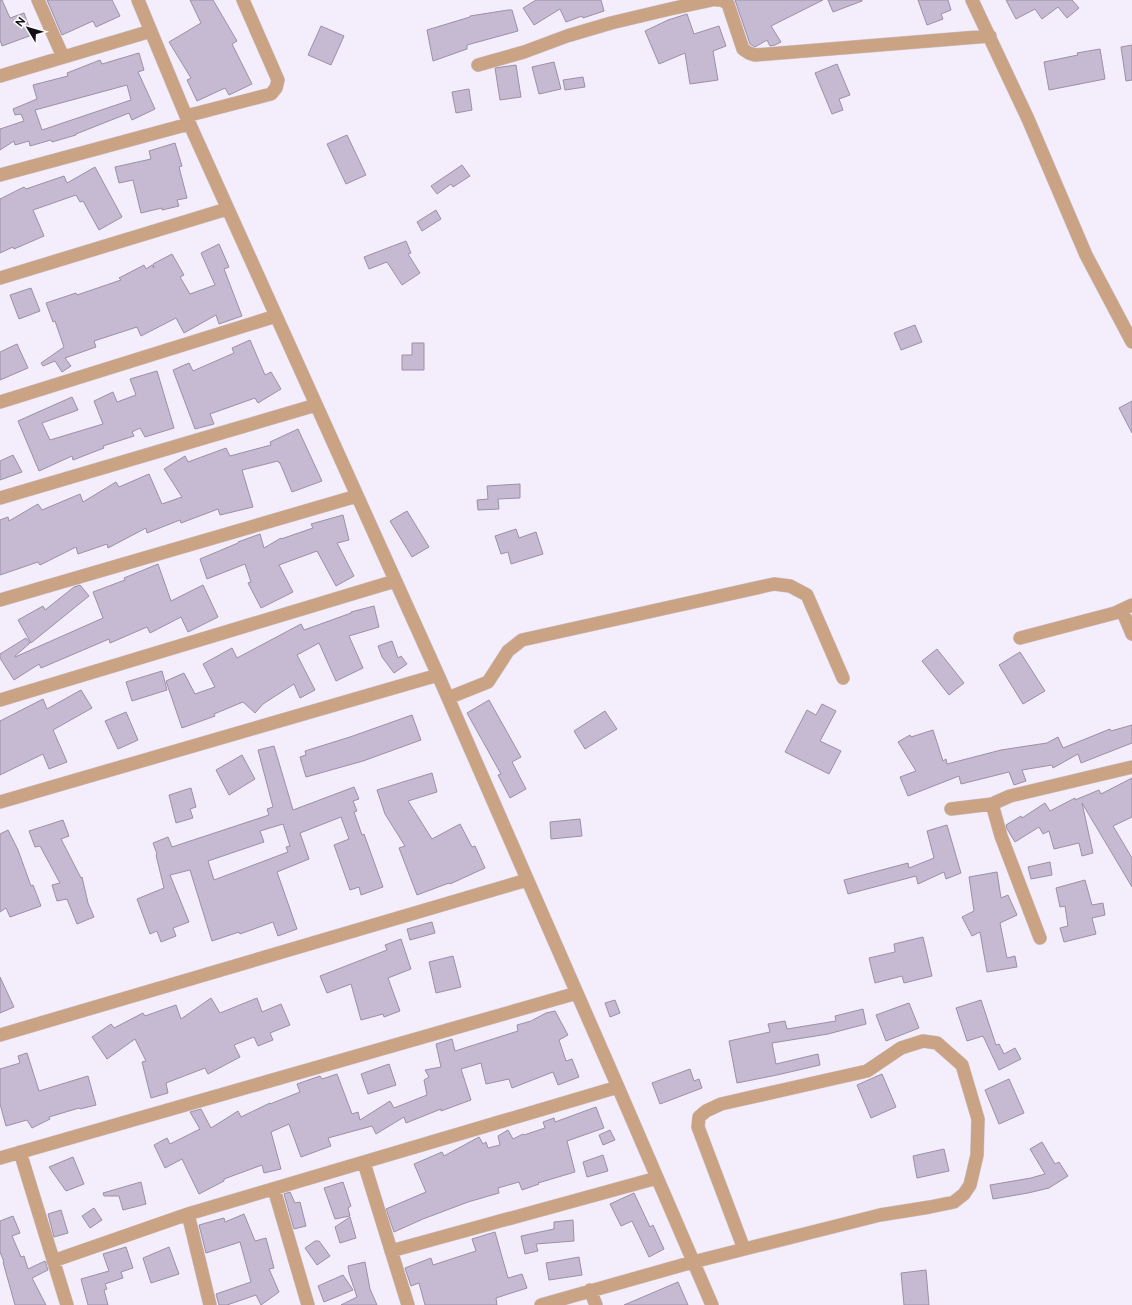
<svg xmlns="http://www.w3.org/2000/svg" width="1132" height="1305" font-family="Raleway,sans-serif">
<rect width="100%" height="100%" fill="#f4edfc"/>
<path fill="#c6bad2" stroke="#9b90a7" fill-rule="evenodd" d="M0,0H2L10,18L24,13L32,35L2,46L0,40Z
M47,0H112L120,16L96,27L93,21L62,35Z
M190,0H213L237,41L232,44L252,84L229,95L225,88L197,101L187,80L191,78L169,42L201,23Z
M536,0H601L604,11L583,18L582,16L566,22L560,9L534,25L523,8Z
M735,0H823L771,26L781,42L775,45L770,46L767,40L755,47L750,44Z
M828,0H862V1L833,12Z
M918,0H948L951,10L941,14L943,19L927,25Z
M1006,0H1072L1079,8L1067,18L1058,7L1042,19L1035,9L1016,19Z
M508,10H512L518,31L467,45V49L433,61L427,30L470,17V16Z
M687,14L694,34L719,26L726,46L713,51L718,80L690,84L685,53L659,64L645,31L668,20Z
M321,26L344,36L331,65L308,55Z
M1132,45V80L1126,81L1121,47Z
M1100,49L1105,79L1049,90L1044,62L1078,55L1077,53Z
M139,53L144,70L138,72L155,109L132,120L129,113L76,134V135L52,142L51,140L30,146L29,141L15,145L14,141L0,150V129L24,121L21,114L15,115L13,109L37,99L33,85L68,76L67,73L100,60L102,64ZM127,85L131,100L42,130L35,110Z
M554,62L561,89L539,94L532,67Z
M837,64L850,95L839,99L843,110L832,114L815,73Z
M516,65L521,97L500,100L495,68Z
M583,77L585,87L565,90L563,80Z
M469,89L472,110L456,113L452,92Z
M347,135L366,175L346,184L327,144Z
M175,143L182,166L179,167L187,198L177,200L179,206L162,210V208L141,213L133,180L119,183L115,167L151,159L149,151Z
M462,165L470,176L453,187L451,184L437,194L431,186Z
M95,167L122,217L99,230L83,201L80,202L76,195L33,210L44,236L14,249L13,247L0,253V199L24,187L26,189L64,176L67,183Z
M436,210L441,219L422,231L417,222Z
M406,241L411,253L408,254L420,273L402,285L387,262L369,269L364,257Z
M219,244L229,267L224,269L242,316L219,324L216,315L184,333L176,318L141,336L137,327L94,341L96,347L65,358L71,366L62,372L55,361L43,366L41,363L64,347L55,321L53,322L46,303L76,293L77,295L121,280L119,278L144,265L146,269L152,265L154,268L153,264L172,254L184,275L180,277L190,294L215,285L201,253Z
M31,288L40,311L19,319L10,295Z
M915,325L922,342L901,350L894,333Z
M250,340L265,375L271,372L281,389L258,403L255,398L210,414L214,424L195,429L173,370L189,363L193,371L234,353L232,348Z
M412,343H424V370H402V355H412Z
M17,344L28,368L0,380V352Z
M157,371L174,428L145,437L140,428L132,432L134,436L103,446L104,448L73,460L72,456L39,471L18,421L72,397L78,410L42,423L50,440L103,424L94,401L113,392L117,402L136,395L130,379Z
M1132,401V433L1119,408Z
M298,429L322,481L292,492L280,463H279L278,461L242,470L253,507L220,515L218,509L181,523L180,520L147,533L146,528L108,548L107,544L78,554L76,547L40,565L38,562L0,575V520L8,517L9,521L38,504L42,510L80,494L83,502L116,482L119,487L149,474L162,504L182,497L164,469L185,456L188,462L226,448L230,456L271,445L270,442Z
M13,455L22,472L0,480V461Z
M520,484V498L498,499L499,509L478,510L477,500L488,499L487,486Z
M407,511L429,547L412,557L390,521Z
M343,515L349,540L337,543L354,576L336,586L317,551L279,565L293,592L261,608L248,583L251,582L245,564L207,579L200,559L238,543V542L260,534L264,548L281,538V539L313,528L311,524Z
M516,529L519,538L536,532L543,554L511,564L508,552L501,554L495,536Z
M158,564L171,601L203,585L218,617L188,632L181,617L150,633L147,627L110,643L109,639L41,668L39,664L14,680L0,658V654L26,638L30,643L15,656V657L103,618L93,592L125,580L124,578Z
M80,585L89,596L31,643L18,620L43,606L45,610L74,587Z
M374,606L379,627L349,636L363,668L336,681L319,643L297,655L315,690L300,698L294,684L263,704L255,713L243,702L214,714L215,716L182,728L166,681L184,673L195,694L215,687L203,664L232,648L237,658L301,624L304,630L351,613V612Z
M392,641L398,658L401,656L407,664L394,673L382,657L378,646Z
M937,649L964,683L949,695L922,661Z
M1020,652L1045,691L1023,704L999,665Z
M162,671L167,690L132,701L126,682Z
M81,690L92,708L53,730L67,762L49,769L43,754L0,775V721L43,699L47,709Z
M489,700L521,757L512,762L526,789L510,798L498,775L501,774L467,713Z
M822,704L836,711L820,741L841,751L829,774L785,752L807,710L816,715Z
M605,711L617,729L585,749L574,731Z
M126,712L138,740L118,749L105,721Z
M412,715L421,740L363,761L306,777L300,757L306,755L305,751L350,737Z
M1132,725V743L1081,763L1078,754L1053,768L1052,765L1022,770L1026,781L1014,785L1009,772L961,784L959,776L908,796L900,777L916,771L898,742L910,735L911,737L933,730L943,761L946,759L947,764L1001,750L1047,743L1058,737L1063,748L1110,729L1111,731Z
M274,746L293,810L354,787L359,799L353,801L357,811L354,812L362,835L364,834L383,887L361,895L359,887L350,890L334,845L349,839L341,817L300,833L309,859L277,872L297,929L278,936L273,922L240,934L239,932L212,941L190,870L170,875L189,922L173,928L176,936L161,942L157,931L150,934L137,899L164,888L156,855L157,854L153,843L168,837L172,847L269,815L267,809L273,807L258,750ZM283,824L290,846L286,847L288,852L214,880L208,861L264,842L260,831Z
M242,755L255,779L229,795L216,770Z
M432,773L437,792L408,801L432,839L460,824L472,847L475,846L485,868L450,884L449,883L417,895L399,848L405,846L385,814L377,790Z
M1132,778V817L1113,826L1132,858V887L1082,803L1093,853L1082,856L1079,843L1054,849L1049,831L1043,834L1039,827L1015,842L1007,829L1006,825L1021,816L1022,818L1045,803L1050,811L1075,798V800L1099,790L1101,794Z
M191,788L196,807L190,809L193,818L176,823L169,795Z
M580,819L582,836L551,839L550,822Z
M63,820L69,836L61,839L81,878L82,877L88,903L94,917L77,924L67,899L57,901L52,885L60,883L40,846L35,847L29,831Z
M947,825L961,873L946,879L944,872L918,884L916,876L848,894L844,880L908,863L909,868L934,858L927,831Z
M8,830L18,850L31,886L33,885L41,906L10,917L6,908L0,912V834Z
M1050,862L1052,875L1031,879L1028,867Z
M997,872L1001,898L1008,895L1017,915L1000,923L1007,958L1015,956L1017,967L987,972L980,932L972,936L962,917L974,911L969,877Z
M1085,880L1092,905L1103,903L1105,915L1092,918L1096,934L1064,942L1060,928L1068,926L1065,906L1060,907L1056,888Z
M432,922L435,933L410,940L407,929Z
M923,937L932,976L904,983L902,976L875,983L869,958L895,952L894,944Z
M401,939L411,969L388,978L400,1011L384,1017L383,1014L361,1020L351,984L327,993L320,976L387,950L385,945Z
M453,956L461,987L436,993L429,962Z
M0,977L14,1007L0,1013Z
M211,998L220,1013L257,998L262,1012L281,1004L290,1025L270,1033L273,1040L258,1046L254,1037L234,1045L240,1057L208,1074L205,1068L166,1083L168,1093L151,1098L142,1062L146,1061L135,1039L107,1059L92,1037L111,1024L114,1028L143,1013L145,1016L176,1005L181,1019Z
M615,1000L620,1013L610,1017L605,1003Z
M981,1000L996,1045L999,1044L1004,1054L1015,1048L1021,1059L999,1070L983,1036L967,1041L956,1008Z
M909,1003L919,1028L886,1041L876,1015Z
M863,1009L866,1024L828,1034L772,1043L776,1064L818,1054L820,1065L777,1075L737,1083L729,1041L770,1032L768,1024L785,1021L787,1029L836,1021L835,1016Z
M555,1011L568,1035L559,1040L566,1061L572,1059L579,1077L558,1085L553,1072L512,1088L509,1079L486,1084L481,1063L461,1069L471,1100L441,1111V1109L406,1123L404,1117L376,1134L372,1126L328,1138L331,1146L301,1157L289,1124L271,1132L281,1169L264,1173L262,1165L224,1179V1181L199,1194L182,1159L165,1168L154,1145L167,1138L170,1144L200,1129L190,1112L201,1109L211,1128L238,1111L241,1117L270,1103V1104L300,1092L297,1084L320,1076L322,1079L337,1074L352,1114L358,1112L360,1120L390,1101L394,1108L427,1095L424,1080L429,1077L425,1070L441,1067L436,1044L452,1039L455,1051L518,1031L517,1025L531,1021L546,1013Z
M27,1053L39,1091L88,1076L96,1105L80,1109L79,1108L49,1117L50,1119L32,1128L27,1120L6,1126L0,1104V1069L20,1063L18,1056Z
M389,1064L396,1085L368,1094L361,1074Z
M690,1069L694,1081L699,1079L702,1088L660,1104L652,1083Z
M882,1074L896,1107L871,1118L857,1085Z
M1009,1079L1024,1113L999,1124L985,1090Z
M596,1107L604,1128L567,1141L575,1172L538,1183L539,1184L522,1190L519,1182L498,1188L499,1193L468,1202L423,1219L394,1232L386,1209L426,1192L414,1164L442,1152L444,1156L479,1137L483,1144L486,1142L488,1148L500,1145L498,1136L508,1130L513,1139L523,1134L524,1135L545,1128L543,1122L554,1118L555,1122Z
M610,1130L615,1140L603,1145L599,1135Z
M1042,1142L1055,1164L1059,1162L1068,1176L1049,1188L1028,1193L993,1199L990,1185L1031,1178L1045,1174L1030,1149Z
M944,1149L949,1171L917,1178L913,1156Z
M603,1155L608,1171L587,1177L583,1162Z
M73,1157L84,1184L66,1191L49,1167Z
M141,1182L146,1204L123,1210L119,1196H104L103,1193Z
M343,1182L351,1206L348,1208L350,1216L335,1219L324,1188Z
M290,1192L295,1203L300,1202L306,1226L294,1229L284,1194Z
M634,1193L650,1227L653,1225L664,1249L649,1257L632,1221L621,1226L610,1204Z
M94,1208L102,1220L90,1228L82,1216Z
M61,1210L68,1233L54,1237L48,1214Z
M244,1214L255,1241L266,1238L274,1268L269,1269L279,1292L261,1305L256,1295L227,1305H219L216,1294L251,1282L240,1242L206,1253L199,1225L224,1218L225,1222Z
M13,1216L20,1233L12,1236L21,1257L24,1256L28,1269L45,1261L48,1270L32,1278L46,1305H15L3,1262H4L0,1252V1221Z
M350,1217L356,1238L340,1243L335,1227Z
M573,1220L574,1241L536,1244L538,1251L525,1254L521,1236L554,1229V1222Z
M495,1232L508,1278L522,1274L527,1288L496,1298L497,1305H425L419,1283L411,1286L405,1268L431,1258L433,1265L476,1251L472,1239Z
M315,1241H319L330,1256L317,1265L305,1248Z
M126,1247L133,1268L121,1272L123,1278L105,1284L107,1289L104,1290L108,1305H88L81,1279L109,1271L103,1254Z
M169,1247L179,1274L151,1283L143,1258Z
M579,1257L582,1275L549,1280L546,1263Z
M365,1262L370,1289L377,1305H341L357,1297L349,1273L348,1266Z
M926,1270L929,1305H904L901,1273Z
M343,1275L353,1290L324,1302L318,1286Z
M678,1282L688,1305H624Z"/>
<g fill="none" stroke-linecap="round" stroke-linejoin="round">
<defs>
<path id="street" d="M38,0L63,57
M138,0L186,116L438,675L618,1087L712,1305
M717,0H722L728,4L743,49L749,53L755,55L990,36
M972,0L1028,119L1086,255L1132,342
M478,65L524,52L567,36L611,23L670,9L712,0
M0,76L151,31
M186,116L271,94L276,88L278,80L243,0
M0,175L189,124
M0,278L227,209
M0,402L276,316
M0,498L316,405
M0,600L357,496
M1122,610L1132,634
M1020,638L1115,613L1132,605
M448,698L488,682L508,651L522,640L774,584L790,586L807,595L843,678
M0,700L395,581
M0,802L438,675
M951,809L992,804
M1040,938L1001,836L992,804L1010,796L1132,767
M0,1035L527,880
M20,1152L67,1305
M0,1158L577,993
M364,1163L408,1305
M274,1189L308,1305
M188,1214L210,1305
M391,1251L657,1178
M53,1261L188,1214L618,1087
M590,1290L596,1305
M541,1305L693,1262L880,1215L930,1207L954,1202L964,1194L970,1185L977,1155L978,1119L962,1065L937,1043L923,1041L901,1048L867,1071L721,1104L706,1111L699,1117L698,1127L744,1249"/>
</defs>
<use href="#street" stroke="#d0c9d7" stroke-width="14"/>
<use href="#street" stroke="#c9a383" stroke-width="13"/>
</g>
<g transform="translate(28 28) rotate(308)" stroke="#fdfdfd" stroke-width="3" paint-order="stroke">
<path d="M0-3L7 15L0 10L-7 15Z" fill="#130f17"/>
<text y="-6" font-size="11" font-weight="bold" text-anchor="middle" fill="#130f17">N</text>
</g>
</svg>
